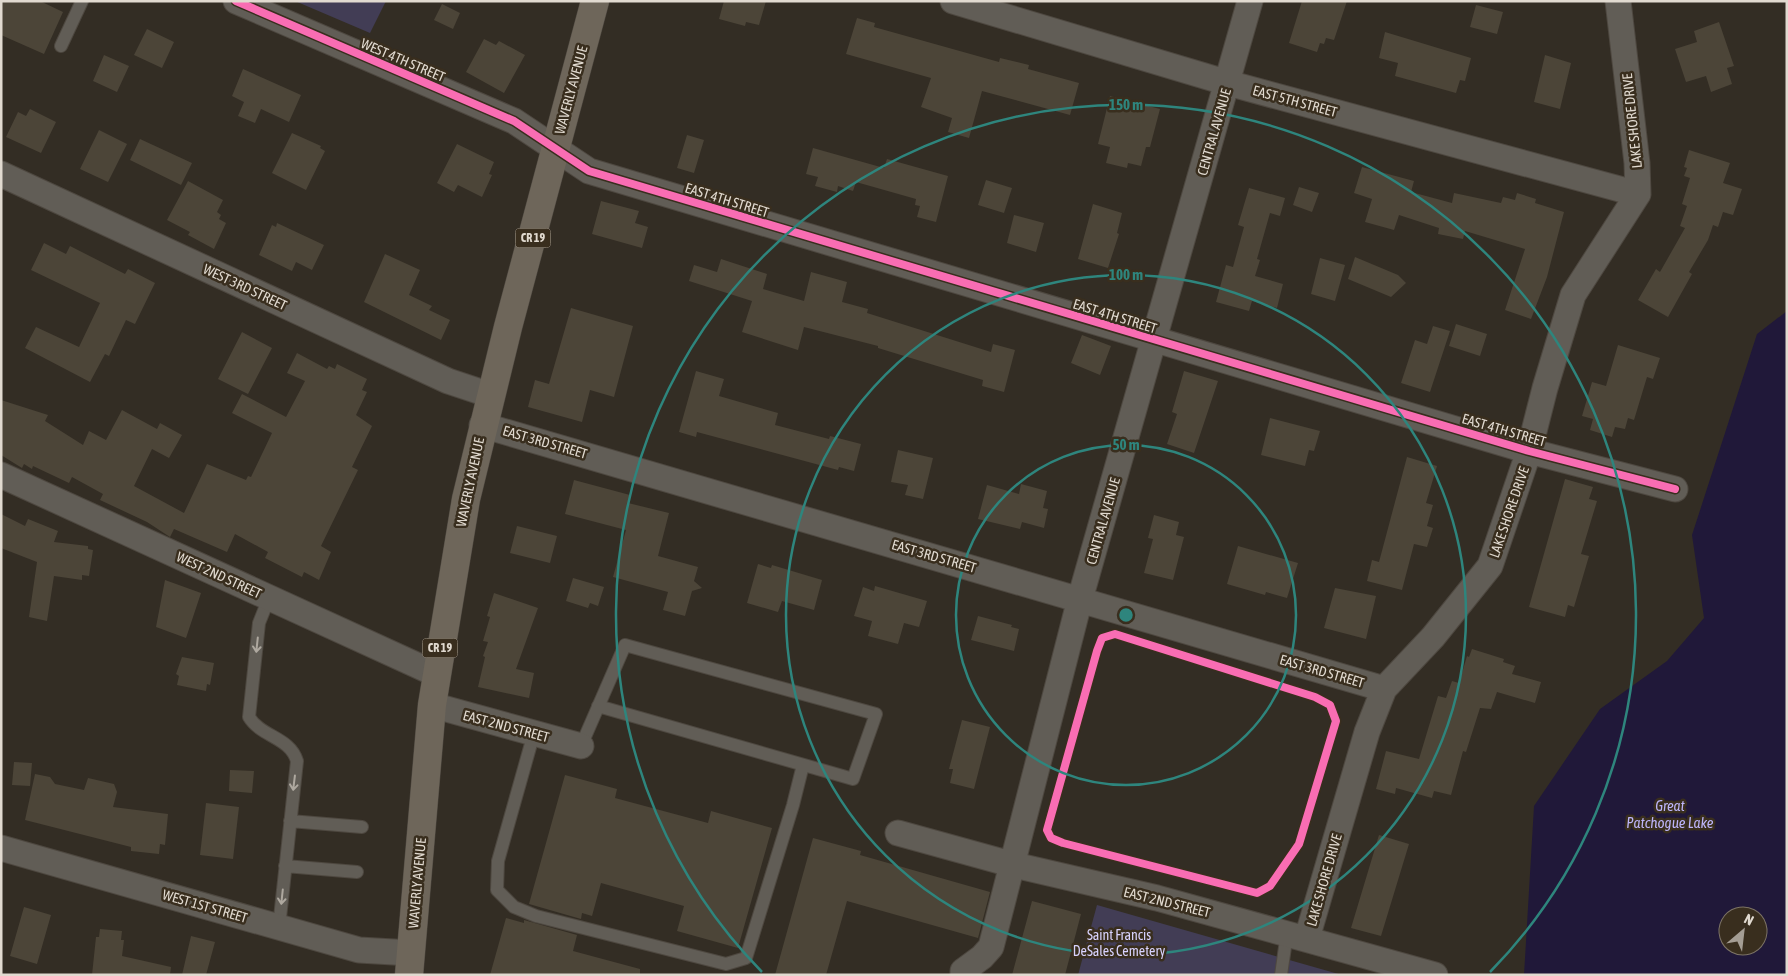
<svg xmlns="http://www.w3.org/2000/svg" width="1788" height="976" font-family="'Asap Condensed',sans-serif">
<rect width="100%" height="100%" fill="#332d24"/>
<path fill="#423d55" d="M295,1H386L370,33Z
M1097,905L1342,975H1078Z"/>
<path fill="#201839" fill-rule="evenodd" d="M1787,311V975H1524L1534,806L1600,709L1667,661L1704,618L1692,535L1757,334ZM1728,916H1758V946H1728Z"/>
<path fill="#4c4538" d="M1,1H40L63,12L44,54L1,35Z
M724,1H766L759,25L746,22L745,26L719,19Z
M1302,1H1347L1334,40L1326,38L1324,44L1320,43L1317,52L1289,43Z
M442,4L460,13L453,29L434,20Z
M1476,5L1503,12L1497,34L1470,27Z
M857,18L875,23L874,27L999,62L1000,58L1029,65L1028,69L1079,83L1070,115L982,91L969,138L948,132L952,118L921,107L931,78L846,54Z
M1719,22L1734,66L1727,68L1732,84L1711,92L1706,76L1686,82L1675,49L1697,42L1694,31Z
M147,29L174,42L162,68L134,55Z
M1385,32L1471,58L1465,81L1460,80L1456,93L1395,76L1398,63L1379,58Z
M484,39L496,45L499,41L525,55L504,93L466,72Z
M104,55L129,66L117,92L93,81Z
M1545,55L1571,63L1560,109L1534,102Z
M243,69L301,95L289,122L261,109L255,123L238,116L244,102L232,96Z
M1110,96L1160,109L1150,147H1146L1141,166L1128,163L1127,168L1106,163L1110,147L1098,144Z
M30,109L56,122L41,153L6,137L18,112L26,116Z
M99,130L127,144L108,182L80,169Z
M292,133L321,146L320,148L325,151L306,190L272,173Z
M687,135L704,140L694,173L677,168Z
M140,139L192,163L181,185L130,160Z
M457,144L494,162L489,174L492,175L482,197L458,185L454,192L437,183Z
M813,148L884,168L887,159L948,176L936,222L917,217L920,206L915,205L916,199L856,182L853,191L838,186L837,192L815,186L818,177L806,174Z
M1689,150L1730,163L1723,183L1742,189L1733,215L1723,212L1718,227L1713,225L1708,240L1689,272L1692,274L1668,317L1638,300L1656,269L1660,272L1685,228L1680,226L1687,206L1682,204L1690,178L1684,176L1687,168L1684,167Z
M1362,167L1414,181L1411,192L1452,203L1454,193L1501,203L1503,197L1515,200L1517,193L1536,199L1535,203L1564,212L1547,277L1531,319L1505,310L1525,249L1465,231L1463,239L1438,234L1439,228L1399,215L1394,230L1365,222L1372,199L1354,193Z
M986,180L1012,188L1004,213L978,205Z
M188,181L223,200L217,212L221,215L219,219L226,223L214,249L188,235L190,232L167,220Z
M1299,187L1319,193L1312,212L1293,205Z
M1249,188L1285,198L1280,216L1270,213L1257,259L1260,260L1255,276L1283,284L1277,308L1252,301L1249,311L1216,302L1226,265L1233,267L1244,227L1238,225Z
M601,201L639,211L635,223L648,227L642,248L592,234Z
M1093,204L1122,213L1117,233L1119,234L1108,268L1078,259Z
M1014,215L1044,223L1036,252L1007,243Z
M277,223L324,245L312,270L296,262L292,271L259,255L272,225L276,227Z
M44,243L66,254L70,246L125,274L128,269L155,283L135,324L126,320L109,356L105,354L90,382L25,348L36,327L79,347L100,303L31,270Z
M385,254L420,270L409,295L432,306L429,310L450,320L441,340L364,302Z
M1355,257L1398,275L1406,283L1391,297L1348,279Z
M1320,258L1345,265L1335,301L1311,294Z
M721,259L767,274L763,289L804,301L811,272L847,282L842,302L868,309L867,313L991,352L993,344L1015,350L1004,392L982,386L983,380L878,348V346L804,327L798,350L742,332L752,301L689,281L694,265L717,272Z
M571,308L633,326L614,397L590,390L582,422L528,407L535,380L549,384Z
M1456,324L1487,334L1480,356L1449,346Z
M1433,326L1450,331L1430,392L1401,383L1415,340L1427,344Z
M242,332L272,348L248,394L218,379Z
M1082,335L1111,346L1100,375L1071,363Z
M1618,345L1660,358L1653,379L1647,377L1634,420L1628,418L1625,429L1615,427L1612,437L1590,430L1593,419L1582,416L1592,382L1606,386Z
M297,353L327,369L329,366L335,369L337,364L367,379L362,390L367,392L356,415L372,426L352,467L358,470L321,546L331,552L319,580L304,572L302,577L265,558L268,552L235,534L227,552L174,529L170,537L147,522L100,500L103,494L72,477L69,483L33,466L32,469L24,464L22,468L1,455V400L48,415L45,421L83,445L89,431L106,440L122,410L157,429L160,423L182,435L169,458L152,449L134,486L184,513L207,464L246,480L248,476L251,477L272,433L232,413L242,394L286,417L305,381L287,373Z
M696,371L724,379L719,396L778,413L775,425L829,439L830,436L861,444L854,471L839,467L838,470L697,432L696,437L679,432Z
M1184,371L1218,381L1194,453L1167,444L1177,414L1172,412Z
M1270,418L1320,431L1314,451L1309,450L1305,466L1261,455Z
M898,450L933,458L923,499L905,495L908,485L891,482Z
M1407,457L1437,466L1426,503L1433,505L1427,526L1433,528L1427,547L1414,544L1402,590L1367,581L1372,560L1379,562Z
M1565,479L1593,487L1589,499L1597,501L1581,554L1589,556L1574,607L1568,605L1565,617L1529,607Z
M574,480L630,495L628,503L669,513L658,556L698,567L694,581L702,588L692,591L685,616L663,610L668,592L613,577L626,530L565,514Z
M1021,484L1047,491L1043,508L1048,509L1044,528L1022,522L1020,529L978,519L987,485L1019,494Z
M1,514L25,526L28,519L58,531L54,542L88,546V549L93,550L89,576L82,575V580L54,576L47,621L29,617L37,562L1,548Z
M1154,515L1179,522L1176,535L1184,537L1173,580L1144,573L1153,539L1148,538Z
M517,526L557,536L550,563L510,553Z
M1238,546L1298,563L1287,598L1266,592L1265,595L1227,584Z
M758,564L771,568L772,565L822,580L814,610L782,601L778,612L747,603Z
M573,578L604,587L598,606L590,603L588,608L566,601Z
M165,580L201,593L186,638L156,627Z
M875,586L927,601L919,627L904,623L898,644L868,636L872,621L854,616L863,587L874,591Z
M1335,588L1376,596L1366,639L1324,628Z
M494,593L538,608L516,669L534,673L529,698L478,687L485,657L483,656L488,642L483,641L490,617L487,616Z
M978,616L1012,625L1011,627L1019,629L1014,651L971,640Z
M1472,649L1504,659L1503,662L1515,666L1512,674L1541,682L1535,703L1497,692L1491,709L1480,708L1466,752L1463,751L1451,795L1434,791L1432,798L1396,788L1395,794L1376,789L1386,751L1419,759L1438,696L1446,698L1452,681L1459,683L1467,656L1469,657Z
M182,657L214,663L210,685L207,684L206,691L177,685L179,676L176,674Z
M962,720L990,727L974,789L950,783L953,769H949Z
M14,762L32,763L30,786L12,785Z
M230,770L254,771L252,793L229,791Z
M35,774L50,777L55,784L84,790L88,778L114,784L117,792L113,807L168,814L165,845L160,844L159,854L131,851V847L25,820Z
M565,775L617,789L615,798L708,823L711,811L772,828L738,948L677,931L684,906L601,883L592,916L582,913L581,919L529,904Z
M206,803L239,807L233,859L200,855Z
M1379,835L1409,844L1381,936L1351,928Z
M813,838L861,851L860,855L990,892L978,938L847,901L826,975H775Z
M1032,901L1081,914L1065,975H1012Z
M24,907L51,915L37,964L10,956Z
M506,918L524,923V920L577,935L573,951L640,969V975H490Z
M100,929L122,931L121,940H124L122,956L171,967L170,975H92L96,937H99Z
M191,936L215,942L206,975H182Z"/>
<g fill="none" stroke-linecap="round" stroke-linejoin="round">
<defs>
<path id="lane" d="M61,46L82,1
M269,598L259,623L249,717C261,737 290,737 297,761L279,927
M534,733L498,861L497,890L514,907L536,916L726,964L746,958L793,805L803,765
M581,746L625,645L876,714L853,779L598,706
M290,821L362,827
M285,866L357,872
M1281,975L1287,933"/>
<path id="street" d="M236,1L514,121L589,171L1529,451L1675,489
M953,1L1228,83L1638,194
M1,174L448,381L490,395
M482,425L1384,689
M1,475L436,674
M432,705L581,746
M898,833L1014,865L1157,898L1435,975
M1,848L359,950L411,953
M1307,938L1367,732L1384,689L1433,637L1490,566L1529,451L1545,388L1573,295L1638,194L1637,163L1618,1
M963,975V971L982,957L991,947L1080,599L1250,1"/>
<path id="primary" d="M409,975L432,705L466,499L508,327L595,1"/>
</defs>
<use href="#lane" stroke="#4e4840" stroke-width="14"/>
<use href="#street" stroke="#4e4840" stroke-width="27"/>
<use href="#primary" stroke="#4e4840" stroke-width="29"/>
<use href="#lane" stroke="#615d56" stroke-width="12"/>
<use href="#street" stroke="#615d56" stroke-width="25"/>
<use href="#primary" stroke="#6e665a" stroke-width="28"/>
<defs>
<path id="cycleway" d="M236,1L514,121L589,171L1529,451L1675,489
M1115,634L1315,697L1330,705L1336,721L1299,844L1270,886L1257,893L1063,843L1051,838L1047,830L1097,651L1102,638Z"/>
</defs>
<use href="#cycleway" stroke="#392e1e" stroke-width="11"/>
<use href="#cycleway" stroke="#f96db3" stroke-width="8"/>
</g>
<defs><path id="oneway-shaft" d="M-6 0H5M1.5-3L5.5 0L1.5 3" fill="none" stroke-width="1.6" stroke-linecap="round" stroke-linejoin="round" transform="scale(1.25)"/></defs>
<g stroke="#aea89f">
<use href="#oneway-shaft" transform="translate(257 645) rotate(96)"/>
<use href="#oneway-shaft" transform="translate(294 783) rotate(97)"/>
<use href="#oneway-shaft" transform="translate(282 897) rotate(96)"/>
</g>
<g fill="none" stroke="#2e857d" stroke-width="2.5">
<circle cx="1126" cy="615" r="170"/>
<circle cx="1126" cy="615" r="340"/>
<path d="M762 972A510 510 0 1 1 1490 972"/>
</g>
<g text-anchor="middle" stroke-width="5" stroke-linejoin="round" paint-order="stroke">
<g fill="#392e1e" stroke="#afa69b" stroke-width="1">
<rect x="515.5" y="228.5" width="35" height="19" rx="4"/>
<rect x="422.5" y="638.5" width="35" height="19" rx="4"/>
</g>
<g font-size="12" font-weight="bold" fill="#e1dad0">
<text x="533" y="242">CR 19</text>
<text x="440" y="652">CR 19</text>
</g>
<g font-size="14" fill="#e1dad0" stroke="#392e1e">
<text transform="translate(403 60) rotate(23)" y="5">WEST 4TH STREET</text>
<text transform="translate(571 90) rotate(-75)" y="5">WAVERLY AVENUE</text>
<text transform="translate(1295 101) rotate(15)" y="5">EAST 5TH STREET</text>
<text transform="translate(1632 121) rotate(-96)" y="5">LAKE SHORE DRIVE</text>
<text transform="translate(1214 132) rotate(-74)" y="5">CENTRAL AVENUE</text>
<text transform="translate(727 200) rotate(17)" y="5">EAST 4TH STREET</text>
<text transform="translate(245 287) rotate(25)" y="5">WEST 3RD STREET</text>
<text transform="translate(1115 316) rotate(17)" y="5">EAST 4TH STREET</text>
<text transform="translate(1504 430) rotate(16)" y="5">EAST 4TH STREET</text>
<text transform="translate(545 442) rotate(16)" y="5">EAST 3RD STREET</text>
<text transform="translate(470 482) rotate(-78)" y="5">WAVERLY AVENUE</text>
<text transform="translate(1509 512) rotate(-71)" y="5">LAKE SHORE DRIVE</text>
<text transform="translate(1103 521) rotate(-74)" y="5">CENTRAL AVENUE</text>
<text transform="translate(934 556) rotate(16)" y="5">EAST 3RD STREET</text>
<text transform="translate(219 575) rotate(25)" y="5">WEST 2ND STREET</text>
<text transform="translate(1322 671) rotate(16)" y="5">EAST 3RD STREET</text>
<text transform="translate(506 726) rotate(15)" y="5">EAST 2ND STREET</text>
<text transform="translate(1324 880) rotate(-74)" y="5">LAKE SHORE DRIVE</text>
<text transform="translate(417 883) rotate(-85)" y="5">WAVERLY AVENUE</text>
<text transform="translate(1167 902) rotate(14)" y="5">EAST 2ND STREET</text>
<text transform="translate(205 906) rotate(16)" y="5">WEST 1ST STREET</text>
</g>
<g font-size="14" fill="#d8d3fe" stroke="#392e1e">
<text x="1119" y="940">Saint Francis<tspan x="1119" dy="16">DeSales Cemetery</tspan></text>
</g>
<g font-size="15" font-style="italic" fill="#bdb5fa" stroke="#392e1e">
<text x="1670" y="811">Great<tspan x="1670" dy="17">Patchogue Lake</tspan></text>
</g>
</g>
<circle cx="1126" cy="615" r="8" fill="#2e857d" stroke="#392e1e" stroke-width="2.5"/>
<g font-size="15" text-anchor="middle" font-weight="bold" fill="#2e857d" stroke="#392e1e" stroke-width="5" stroke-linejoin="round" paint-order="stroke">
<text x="1126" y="110">150 m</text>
<text x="1126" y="280">100 m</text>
<text x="1126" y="450">50 m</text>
</g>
<rect width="1788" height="976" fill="none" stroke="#e1dad0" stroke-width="5"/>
<g transform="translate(1743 931) rotate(28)"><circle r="24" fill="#392e1e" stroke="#7c7365"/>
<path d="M0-4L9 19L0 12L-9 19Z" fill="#a49d94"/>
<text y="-8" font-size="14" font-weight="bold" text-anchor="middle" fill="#e1dad0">N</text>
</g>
</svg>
